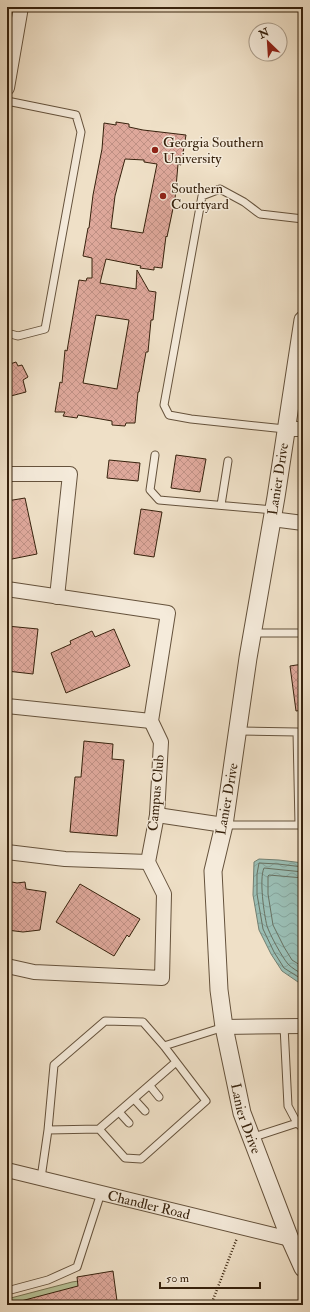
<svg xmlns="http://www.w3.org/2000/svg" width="310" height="1312" font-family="'IM FELL Double Pica',serif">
	<defs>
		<pattern id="water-waves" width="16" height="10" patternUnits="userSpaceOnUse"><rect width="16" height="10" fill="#9abdb3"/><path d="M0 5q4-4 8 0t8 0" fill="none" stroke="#85a299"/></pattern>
		<pattern id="building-cross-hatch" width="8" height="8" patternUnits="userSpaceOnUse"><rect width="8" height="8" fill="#dea89b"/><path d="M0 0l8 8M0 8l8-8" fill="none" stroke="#bf9084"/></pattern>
	</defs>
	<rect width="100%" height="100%" fill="#efe0c7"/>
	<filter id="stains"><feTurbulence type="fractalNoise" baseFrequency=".005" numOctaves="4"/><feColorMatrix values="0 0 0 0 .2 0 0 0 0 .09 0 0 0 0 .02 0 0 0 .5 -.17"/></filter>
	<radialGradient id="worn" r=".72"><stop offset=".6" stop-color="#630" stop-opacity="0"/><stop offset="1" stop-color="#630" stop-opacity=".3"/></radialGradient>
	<path fill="#b7c297" stroke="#777252" d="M 91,1279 L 112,1305 L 7,1305 L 7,1299 L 72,1282 Z"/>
	<path fill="url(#water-waves)" stroke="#727f71" d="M 259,859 L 279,860 L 303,863 L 303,984 L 298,982 L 282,971 L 271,954 L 259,930 L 253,895 L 254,862 Z"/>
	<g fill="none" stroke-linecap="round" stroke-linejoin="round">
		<path stroke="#687060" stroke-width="1" d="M 303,867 L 278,864 L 259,863 L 257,874 L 257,894 L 263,929 L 274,952 L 284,968 L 303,980
			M 303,872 L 264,868 C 259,879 264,914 267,926 C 270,935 282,957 288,964 C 292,968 298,972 303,974
			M 303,878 L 269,875 L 268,876 L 268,894 L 273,925 L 284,947 L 292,960 L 303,967"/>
	</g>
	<path fill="url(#building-cross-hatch)" stroke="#37220d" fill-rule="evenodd" d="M 116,122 L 129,124 L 129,127 L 143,130 L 186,135 L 181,165 L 178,164 L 175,199 L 167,237 L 166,236 L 162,268 L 154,267 L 154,270 L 140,268 L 141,266 L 106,259 L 100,283 L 136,289 L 137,270 L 149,291 L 156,292 L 153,320 L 151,320 L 148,352 L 146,352 L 139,392 L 138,392 L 135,423 L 126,423 L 125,426 L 112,425 L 112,421 L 78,415 L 77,418 L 63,416 L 65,412 L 55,412 L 60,382 L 62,383 L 65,350 L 67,351 L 79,280 L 86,281 L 87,278 L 92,278 L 92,258 L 83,256 L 88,228 L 89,228 L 93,195 L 102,149 L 104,123 L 116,125 ZM 125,159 L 144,160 L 144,162 L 157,164 L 143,233 L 111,228 L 115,196 ZM 96,315 L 129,320 L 117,389 L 83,383 Z
		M 16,362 L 18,366 L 22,365 L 28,377 L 23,380 L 26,392 L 7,397 L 7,365 Z
		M 176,455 L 206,459 L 200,492 L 171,488 Z
		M 109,460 L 140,463 L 138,481 L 107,478 Z
		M 25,498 L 37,554 L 7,560 L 7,501 Z
		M 141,509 L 162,512 L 154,557 L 134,554 Z
		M 7,626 L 38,629 L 33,674 L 7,671 Z
		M 114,629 L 130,666 L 66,693 L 51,653 L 71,644 L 70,641 L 92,631 L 95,637 Z
		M 303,664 L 303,710 L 296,711 L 290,666 Z
		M 84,741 L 113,744 L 112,759 L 124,760 L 117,836 L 70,832 L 75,777 L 81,777 Z
		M 7,881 L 17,883 L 25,882 L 26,889 L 46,892 L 40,930 L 23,932 L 7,930 Z
		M 80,884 L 140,919 L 129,937 L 127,935 L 114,956 L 56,922 Z
		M 113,1271 L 117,1301 L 94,1305 L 21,1305 L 21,1301 L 78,1286 L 77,1277 Z"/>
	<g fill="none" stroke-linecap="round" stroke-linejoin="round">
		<defs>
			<path id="service" d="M 7,101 L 76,115 L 81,132 L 45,329 L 18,336 L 7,333
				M 285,429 L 191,419 L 169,415 L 164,405 L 202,196 L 220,189 L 244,202 L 260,214 L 303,219
				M 155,455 L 150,490 L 159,500 L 273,510
				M 221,505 L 228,461
				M 253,633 L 303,633
				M 239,731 L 297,732 L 299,825
				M 224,825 L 303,825
				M 284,1026 L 288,1106 L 297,1123 L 303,1128
				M 164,1046 L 224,1027
				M 150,1086 L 159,1097
				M 134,1099 L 145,1111
				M 119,1112 L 129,1123
				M 99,1129 L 176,1062
				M 251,1138 L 297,1123
				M 41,1178 L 48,1130 L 54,1065 L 105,1021 L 143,1022 L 164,1046 L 206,1101 L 141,1159 L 125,1158 L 99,1129 L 48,1130
				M 7,1291 L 48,1280 L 77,1267 L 101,1193"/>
			<g id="minor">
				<path d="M 7,88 L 21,7"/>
				<path d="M 285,429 L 303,429"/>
				<path d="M 7,474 L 70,474 L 57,597"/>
				<path d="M 272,519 L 303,523"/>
				<path d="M 7,589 L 168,613 L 151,721 L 161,742 L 157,815 L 148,862 L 164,894 L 162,978 L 34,972 L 7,966"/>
				<path d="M 7,706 L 151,721"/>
				<path d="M 157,815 L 224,825"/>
				<path d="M 7,852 L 65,859 L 148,862"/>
				<path d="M 224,1027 L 303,1026"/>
				<path id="s1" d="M 7,1170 L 290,1239"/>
			</g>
			<g id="tertiary">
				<path id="s2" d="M 303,320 L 276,497 L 248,658 L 224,825 L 213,871 L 219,990 L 224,1027 L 242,1113 L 290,1239 L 303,1268"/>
			</g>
		</defs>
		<use href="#service" stroke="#65523c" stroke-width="9"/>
		<use href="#minor" stroke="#65523c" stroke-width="16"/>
		<use href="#tertiary" stroke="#65523c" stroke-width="19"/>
		<path stroke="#37220d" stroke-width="2.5" stroke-dasharray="1 2" stroke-linecap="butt" d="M 211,1305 L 237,1238"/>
		<use href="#service" stroke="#f5ebdb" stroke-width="7"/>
		<use href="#minor" stroke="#f5ebdb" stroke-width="14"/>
		<use href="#tertiary" stroke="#f5ebdb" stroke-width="17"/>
	</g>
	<g fill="#8f2418" stroke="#f5ebdb" stroke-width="1.5">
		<circle cx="155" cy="150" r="4"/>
		<circle cx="163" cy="196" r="4"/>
	</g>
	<g text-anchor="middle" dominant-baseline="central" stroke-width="3" stroke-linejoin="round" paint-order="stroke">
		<g font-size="14" fill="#37220d" stroke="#f5ebdb" text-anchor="start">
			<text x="163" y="142">Georgia Southern<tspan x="163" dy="16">University</tspan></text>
			<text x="171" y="188">Southern<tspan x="171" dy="16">Courtyard</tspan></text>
		</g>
		<g font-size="14" fill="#37220d" stroke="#f5ebdb">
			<text transform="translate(278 479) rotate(-81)">Lanier Drive</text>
			<text transform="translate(156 793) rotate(-85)">Campus Club</text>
			<text transform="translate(227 799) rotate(-80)">Lanier Drive</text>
			<text stroke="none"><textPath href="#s2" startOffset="809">Lanier Drive</textPath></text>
			<text stroke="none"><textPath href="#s1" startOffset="146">Chandler Road</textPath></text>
		</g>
	</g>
	<rect width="310" height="1312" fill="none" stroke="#efe0c7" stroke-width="24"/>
	<rect x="8" y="8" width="294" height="1296" fill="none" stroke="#37220d" stroke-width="2"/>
	<rect x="12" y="12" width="286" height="1288" fill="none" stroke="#37220d"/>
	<g transform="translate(268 42) rotate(335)"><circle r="19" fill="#f5ebdb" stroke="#a99b89"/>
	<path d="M0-3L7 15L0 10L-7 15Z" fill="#8f2418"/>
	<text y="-6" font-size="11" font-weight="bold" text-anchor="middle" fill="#37220d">N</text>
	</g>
	<path d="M160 1282v6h100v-6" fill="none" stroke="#37220d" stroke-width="2"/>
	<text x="166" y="1282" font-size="12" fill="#37220d" stroke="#f5ebdb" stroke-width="3" paint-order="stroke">50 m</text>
	<rect width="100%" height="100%" filter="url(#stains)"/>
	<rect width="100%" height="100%" fill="url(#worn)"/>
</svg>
